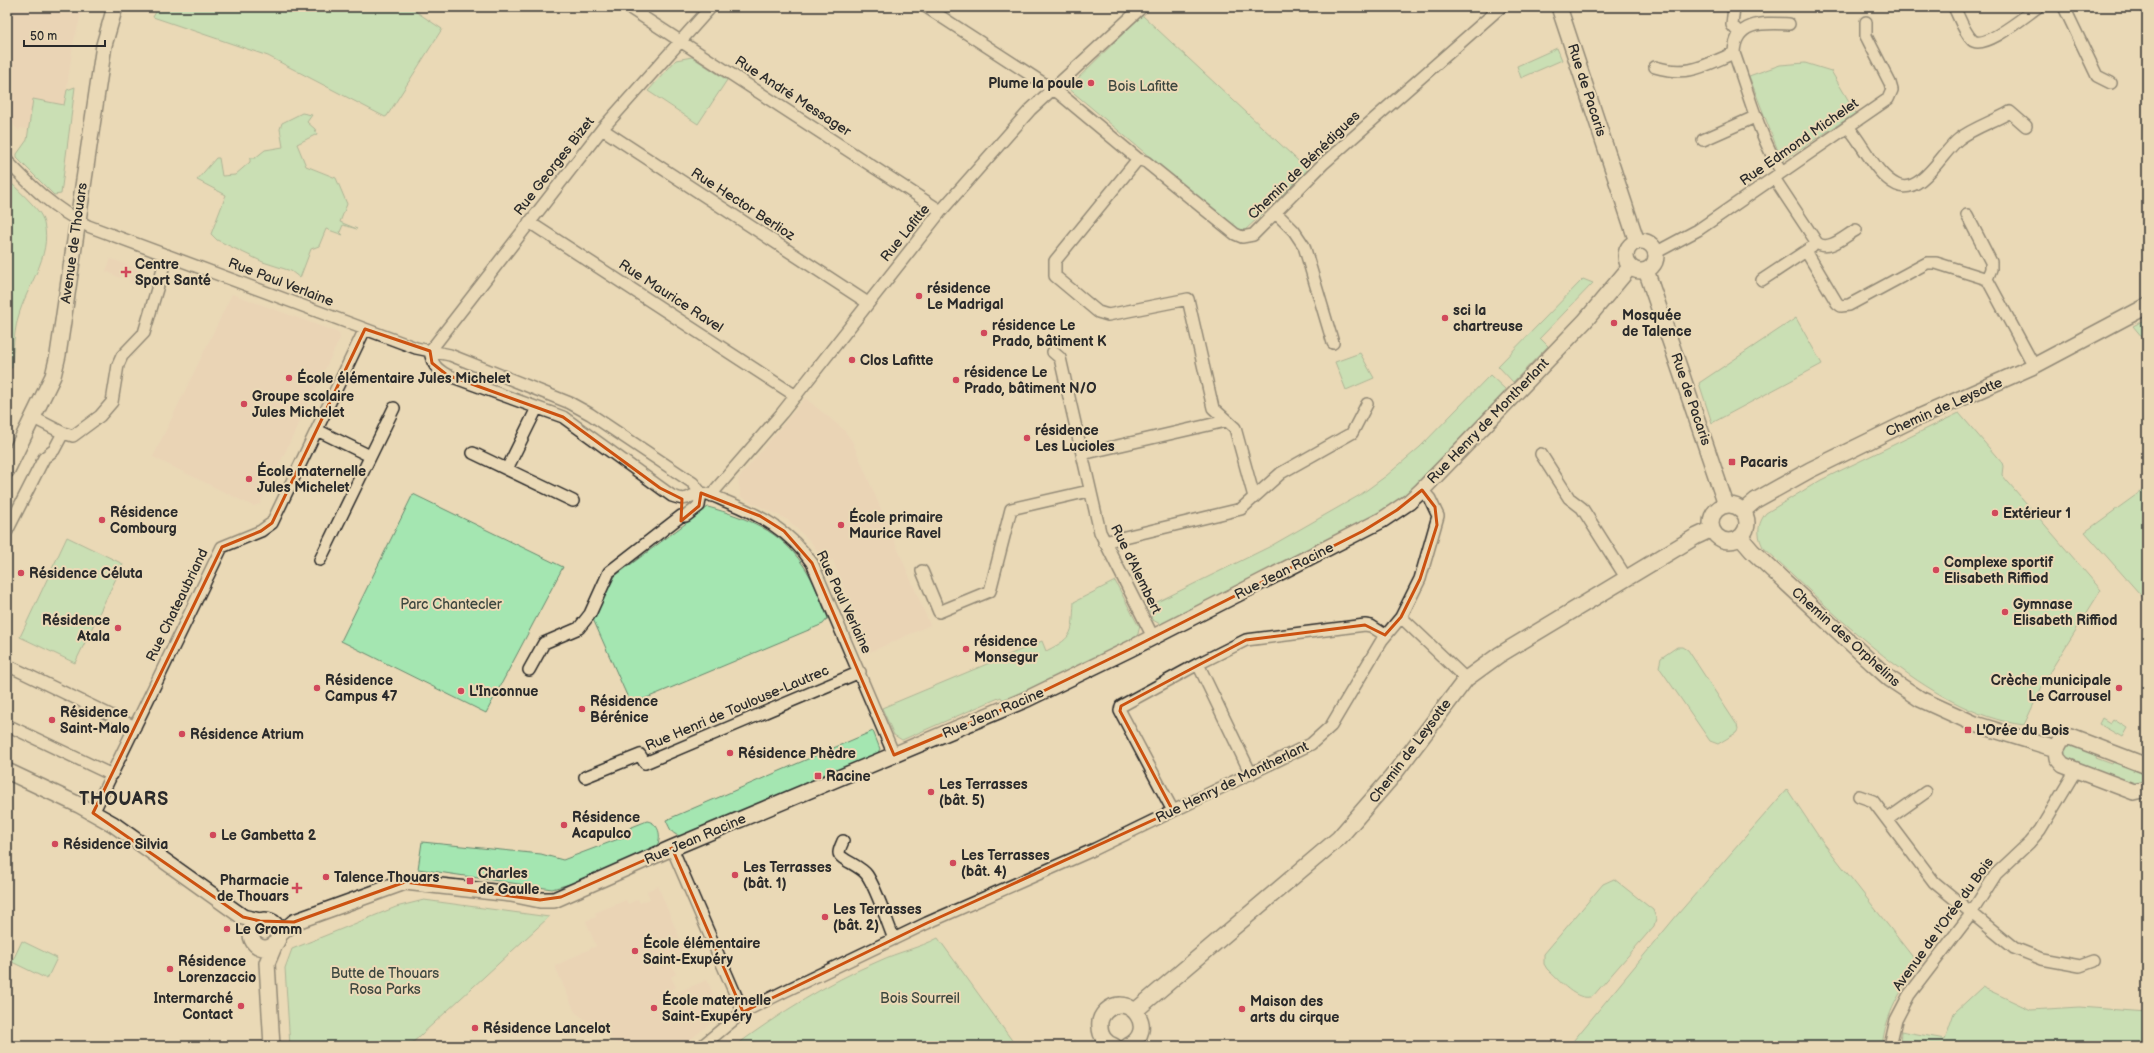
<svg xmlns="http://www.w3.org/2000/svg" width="2154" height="1053" font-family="'Balsamiq Sans',sans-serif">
	<rect width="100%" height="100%" fill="#ead9b6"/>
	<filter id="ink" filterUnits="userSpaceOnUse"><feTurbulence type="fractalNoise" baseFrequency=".025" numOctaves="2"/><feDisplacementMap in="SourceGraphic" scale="8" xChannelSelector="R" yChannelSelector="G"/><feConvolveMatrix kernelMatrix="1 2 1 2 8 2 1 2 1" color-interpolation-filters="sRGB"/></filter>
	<g filter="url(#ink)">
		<path fill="#ecceb4" d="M 7,7 L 83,7 L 73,44 L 60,138 L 27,140 L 28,129 L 20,128 L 19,131 L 7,118 Z
			M 111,259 L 144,271 L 139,285 L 129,282 L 131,277 L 122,273 L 120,278 L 106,271 Z
			M 232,294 L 339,333 L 340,338 L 260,504 L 253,506 L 153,457 Z
			M 805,398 L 843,429 L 852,441 L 930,625 L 870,652 L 833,560 L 825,563 L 812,543 L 788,520 L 741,497 L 738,479 Z
			M 658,886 L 687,957 L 671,964 L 676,974 L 671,977 L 676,987 L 671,990 L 673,994 L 707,980 L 722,1014 L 682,1046 L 621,1046 L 575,1012 L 555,966 L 596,946 L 586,921 L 596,917 L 595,913 L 626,900 L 628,904 L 638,899 L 640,903 L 650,899 L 647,891 Z"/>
		<path fill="#a4e6b1" stroke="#68886e" d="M 159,7 L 409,7 L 442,29 L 387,116 L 385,117 L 268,56 L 153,17 Z
			M 1142,15 L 1308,170 L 1241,234 L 1068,88 Z
			M 1557,48 L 1562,60 L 1521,78 L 1517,66 Z
			M 692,57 L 727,80 L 698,124 L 648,91 L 676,60 Z
			M 1805,63 L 1831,71 L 1856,113 L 1782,161 L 1749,76 L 1780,65 Z
			M 75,87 L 61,194 L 54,195 L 17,158 L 17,154 L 27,140 L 33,99 L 64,105 L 67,90 Z
			M 302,113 L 312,115 L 307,122 L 315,129 L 317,134 L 297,144 L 306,166 L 336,178 L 347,204 L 340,222 L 357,229 L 343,225 L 340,232 L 343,235 L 326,229 L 319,246 L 311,249 L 300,278 L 291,271 L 263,262 L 217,240 L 211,234 L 226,195 L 197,180 L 216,158 L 219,158 L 222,176 L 235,175 L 250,162 L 250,158 L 255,158 L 265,150 L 283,147 L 280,129 L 282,123 Z
			M 7,179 C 15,187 38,208 42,217 C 55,250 30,281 20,311 C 14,329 13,349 12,368 L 7,367 Z
			M 1583,279 L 1593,283 L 1540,338 L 1548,346 L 1513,382 L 1498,366 Z
			M 1796,318 L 1822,364 L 1712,423 L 1699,383 Z
			M 2147,319 L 2147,343 L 2133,326 Z
			M 1360,353 L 1374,378 L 1346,390 L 1335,362 Z
			M 1490,375 L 1505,389 L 1505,393 L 1404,496 L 1377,516 L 1162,625 L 1149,618 L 1152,617 L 1147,607 L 1269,547 L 1360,495 L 1386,476 L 1420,447 Z
			M 1959,413 L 2002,463 L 2003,466 L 2002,475 L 2101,590 L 2046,678 L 2024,725 C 1927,713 1833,611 1763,547 C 1757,535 1757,524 1766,513 L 1821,480 Z
			M 2147,487 L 2147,602 L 2085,532 Z
			M 413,494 L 563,567 L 486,713 L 341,641 Z
			M 708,507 C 747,518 780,530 803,565 C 814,580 820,600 828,618 L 823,624 L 649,697 L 637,701 L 628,698 L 593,619 L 615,576 Z
			M 67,537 L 123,564 L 75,663 L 20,637 Z
			M 1115,581 L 1138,625 L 1140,624 L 1138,634 L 1134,639 L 1004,702 L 1001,697 L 902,740 L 894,735 L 882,708 L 1042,641 L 1046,651 C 1075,637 1072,632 1074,602 Z
			M 1677,647 L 1683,647 L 1688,650 L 1737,725 L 1738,730 L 1736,733 L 1718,744 L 1710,741 L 1659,667 L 1661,658 Z
			M 2102,718 L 2110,723 L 2113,719 L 2127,728 L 2122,737 L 2099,724 Z
			M 873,731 L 880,749 L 876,756 L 683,836 C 672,836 670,829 666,820 Z
			M 2066,743 L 2097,753 L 2096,758 L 2112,764 L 2115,760 L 2144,773 L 2146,778 L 2144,782 L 2134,784 L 2066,757 L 2063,754 Z
			M 1787,789 L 1819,837 L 1919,965 C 1900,991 1886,1013 1882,1046 L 1569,1046 L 1678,914 Z
			M 647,821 C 659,823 662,836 657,846 L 571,886 L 570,884 L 552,889 L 418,869 L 422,842 L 541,854 L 563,860 L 629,835 L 627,829 Z
			M 1614,879 L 1653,910 L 1656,918 L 1654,926 L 1593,996 C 1577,1003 1559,980 1547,969 L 1544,964 L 1544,954 L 1603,884 Z
			M 424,900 L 549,917 L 409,1046 L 290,1046 L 285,968 L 292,949 L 396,907 Z
			M 938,938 L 1016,1046 L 735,1046 C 780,1013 827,983 879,961 C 898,952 919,948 938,938 Z
			M 22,941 L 57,958 L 47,979 L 12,962 Z
			M 1982,987 L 2031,1010 L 2079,1007 L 2147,1012 L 2147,1046 L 1900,1046 L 1901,1031 L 1945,1039 L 1954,1013 Z"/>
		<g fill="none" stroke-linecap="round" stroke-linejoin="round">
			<defs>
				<path id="street" d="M 628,7 L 941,211
					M 926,7 L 1060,94 L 1138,159 L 1146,162 L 1235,234 L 1242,237 L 1253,235 L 1323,164 L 1501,7
					M 1734,7 L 1732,25 L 1740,34
					M 1954,7 C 1959,17 1964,32 1972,40 C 1984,51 2026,15 2038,7
					M 2064,7 L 2097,76 L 2111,83
					M 1655,67 C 1689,77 1703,66 1734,53
					M 1848,127 C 1863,144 1876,175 1897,185 C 1921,196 1943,151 1959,139 C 1973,128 1995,121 2010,112 L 2026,126
					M 602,129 L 868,303
					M 1703,140 L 1757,116
					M 1138,159 L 1055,261 L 1055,276 L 1098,312 L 1108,315 L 1188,299 L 1213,408 L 1235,428 L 1254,497
					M 7,161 C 35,190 52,207 88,226 L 416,348 L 450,355 L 570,403 L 590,414 L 693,483 L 701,493
					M 1782,172 C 1761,142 1747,89 1734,53 C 1735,20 1765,23 1789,24
					M 1774,178 L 1817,243 C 1829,252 1845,236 1856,230
					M 1276,213 L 1294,231 L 1304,246 L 1333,343
					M 1967,215 L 1991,262 L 1991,269 L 1987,279
					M 529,222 L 796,396
					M 1806,251 L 1837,303 L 1841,306 L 1849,305 L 1927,263 L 1936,263 L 1987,279 L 2034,366
					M 1655,253 L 1698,230 L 1888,99 L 1892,90 L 1890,83 L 1866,36 L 1866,22
					M 1762,280 L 1812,247
					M 430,351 C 432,364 436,369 447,375 L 563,417 L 672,496 C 691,503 688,494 701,493 C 709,493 718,498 725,501 C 760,515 790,531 812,563 L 894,755
					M 430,351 L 602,129 L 711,7
					M 1053,352 L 1060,358 L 1100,532 L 1153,637
					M 317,430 L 370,456
					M 63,433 L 73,436 L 100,416 L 112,402 L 118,365 L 122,356 L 144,333 L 167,255
					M 473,453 L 573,501
					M 1082,454 L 1226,421
					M 1541,454 L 1569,498 L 1582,508 L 1627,579
					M 507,469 L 537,408
					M 712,496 L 716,489 L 782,413 L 941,211 L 1030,110 L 1142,7
					M 7,531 L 44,458 L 54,450 L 63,433 L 32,417
					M 1104,542 L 1241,509 L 1281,473 L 1352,433 L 1367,404
					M 320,560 L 394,408
					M 922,571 L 939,612 L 990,591 L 1011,509 L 1089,491
					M 1401,617 L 1466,679
					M 1198,664 L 1246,640 L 1365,625 L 1371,626 L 1385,635
					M 7,665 L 135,727
					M 529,670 L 544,643 L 579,628 L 590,614 L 609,572 L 681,516 L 686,516 L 699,506 L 701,493
					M 7,725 L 112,775
					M 585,777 L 640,755 L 645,763 L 860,672
					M 1859,796 L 1873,801 L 1934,882 L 2014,948 L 2042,959 L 2080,966 L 2094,961
					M 1173,811 L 1120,711 L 1121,706 L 1198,664 L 1251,774
					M 93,813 L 222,547 L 261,531 L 272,523 L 365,329
					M 1888,819 L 1926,792
					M 843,841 C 842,844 839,849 839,853 C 839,859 861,866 867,875 C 878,892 886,920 894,939
					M 672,848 L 743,1012
					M 702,1046 L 743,1012 L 783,992 L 927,923 L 1095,849 L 1311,744 L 1331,726 L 1382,640 L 1401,617 L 1420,579 L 1438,516 L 1430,499 L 1422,490
					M 1890,1046 L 1896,1020 L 1909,995 L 1968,918 L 1996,874 L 2029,843 L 2040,830 L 2076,770"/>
				<path id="secondary" d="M 1559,7 L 1637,242
					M1626 256a15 15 0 1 1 30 0a15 15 0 1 1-30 0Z
					M 1646,270 L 1726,505
					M 7,470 L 53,376 L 58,355 L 104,45 L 115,7
					M1711 523a18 18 0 1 1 36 0a18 18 0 1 1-36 0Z
					M 1743,511 L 1756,500 L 1810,470 L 1910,421 L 2034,366 L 2147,306
					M 1740,537 L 1752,551 L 1872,663 L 1890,679 L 1920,699 L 1975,724 L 2056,749
					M 2147,766 L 2071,737 L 2062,739 L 2056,750 L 2057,758 L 2063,765 L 2134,792 L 2147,789
					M 7,771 L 79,805 L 113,824 L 243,917 L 260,921
					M251 934a14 14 0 1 1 28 0a14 14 0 1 1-28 0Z
					M 279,935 L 294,922 L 405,882 L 511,894 L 540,900 L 554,900 L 672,848 L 1027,699 L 1130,649 L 1382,520 L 1409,502 L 1422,490 L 1585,321 L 1630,267
					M 1135,1011 L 1339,838 L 1391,778 L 1466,679 L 1499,655 L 1695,537 L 1712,529
					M 272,1046 L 267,963 L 275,944
					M 1114,1046 C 1106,1043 1100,1036 1100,1027 C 1099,1021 1102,1015 1106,1011 C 1129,990 1159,1030 1128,1046"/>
			</defs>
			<use href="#street" stroke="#2b2b2b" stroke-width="14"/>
			<use href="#secondary" stroke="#2b2b2b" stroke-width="18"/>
			<use href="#street" stroke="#ead9b6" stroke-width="11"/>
			<use href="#secondary" stroke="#ead9b6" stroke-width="15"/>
		</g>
	</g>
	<path d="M0 0H2154V1053H0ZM 365,329 L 430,351 L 432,363 L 447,375 L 563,417 L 660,488 L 682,499 L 681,521 L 699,506 L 701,493 L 760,516 L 784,531 L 812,563 L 894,755 L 1027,699 L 1130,649 L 1363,531 L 1397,510 L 1422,490 L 1435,507 L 1437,525 L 1420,579 L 1401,617 L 1385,635 L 1365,625 L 1246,640 L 1121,706 L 1120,711 L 1173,811 L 927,923 L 743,1012 L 672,848 L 561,897 L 540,900 L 405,882 L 294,922 L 260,921 L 243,917 L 93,813 L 222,547 L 261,531 L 272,523 Z" fill="#ead9b6" fill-opacity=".55" fill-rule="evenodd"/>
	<path fill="none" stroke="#cc5211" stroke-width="3" stroke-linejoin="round" d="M 365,329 L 430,351 L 432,363 L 447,375 L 563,417 L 660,488 L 682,499 L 681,521 L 699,506 L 701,493 L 760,516 L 784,531 L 812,563 L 894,755 L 1027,699 L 1130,649 L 1363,531 L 1397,510 L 1422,490 L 1435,507 L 1437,525 L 1420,579 L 1401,617 L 1385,635 L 1365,625 L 1246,640 L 1121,706 L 1120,711 L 1173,811 L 927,923 L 743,1012 L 672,848 L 561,897 L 540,900 L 405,882 L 294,922 L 260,921 L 243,917 L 93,813 L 222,547 L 261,531 L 272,523 Z"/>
	<g fill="#d1495b" stroke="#ead9b6" stroke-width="1.5">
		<circle cx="1091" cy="83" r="4"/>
		<path d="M124 266h4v4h4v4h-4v4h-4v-4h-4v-4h4z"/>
		<circle cx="919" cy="296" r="4"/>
		<circle cx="1445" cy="318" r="4"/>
		<circle cx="1614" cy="323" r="4"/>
		<circle cx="984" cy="333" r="4"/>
		<circle cx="852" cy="360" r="4"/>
		<circle cx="289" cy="378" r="4"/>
		<circle cx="956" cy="380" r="4"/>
		<circle cx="244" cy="404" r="4"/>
		<circle cx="1027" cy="438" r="4"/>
		<rect x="1728" y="458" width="8" height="8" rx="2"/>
		<circle cx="249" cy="479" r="4"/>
		<circle cx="1995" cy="513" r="4"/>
		<circle cx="102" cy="520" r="4"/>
		<circle cx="841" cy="525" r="4"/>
		<circle cx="1936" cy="570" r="4"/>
		<circle cx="21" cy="573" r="4"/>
		<circle cx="2005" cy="612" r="4"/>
		<circle cx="118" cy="628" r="4"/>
		<circle cx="966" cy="649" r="4"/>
		<circle cx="317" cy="688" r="4"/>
		<circle cx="2119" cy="688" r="4"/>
		<circle cx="461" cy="691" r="4"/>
		<circle cx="582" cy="709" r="4"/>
		<circle cx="52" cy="720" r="4"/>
		<rect x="1964" y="726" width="8" height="8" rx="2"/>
		<circle cx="182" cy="734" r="4"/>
		<circle cx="730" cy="753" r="4"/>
		<rect x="814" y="772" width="8" height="8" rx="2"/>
		<circle cx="931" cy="792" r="4"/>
		<circle cx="564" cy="825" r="4"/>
		<circle cx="213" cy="835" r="4"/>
		<circle cx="55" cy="844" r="4"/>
		<circle cx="953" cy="863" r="4"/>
		<circle cx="735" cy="875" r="4"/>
		<circle cx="326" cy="877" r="4"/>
		<rect x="466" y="877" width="8" height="8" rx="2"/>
		<path d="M295 882h4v4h4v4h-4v4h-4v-4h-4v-4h4z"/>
		<circle cx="825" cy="917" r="4"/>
		<circle cx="227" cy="929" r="4"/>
		<circle cx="635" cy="951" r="4"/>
		<circle cx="170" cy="969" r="4"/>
		<circle cx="241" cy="1006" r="4"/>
		<circle cx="654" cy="1008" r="4"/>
		<circle cx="1242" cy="1009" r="4"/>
		<circle cx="475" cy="1028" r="4"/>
	</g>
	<g text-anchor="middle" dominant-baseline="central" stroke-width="4" stroke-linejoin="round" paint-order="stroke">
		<g font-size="14" font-weight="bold" fill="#2b2b2b" stroke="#ead9b6" text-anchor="start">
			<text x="1083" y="83" text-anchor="end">Plume la poule</text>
			<text x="135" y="264">Centre<tspan x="135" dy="16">Sport Santé</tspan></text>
			<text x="927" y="288">résidence<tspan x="927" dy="16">Le Madrigal</tspan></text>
			<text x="1453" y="310">sci la<tspan x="1453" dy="16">chartreuse</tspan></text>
			<text x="1622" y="315">Mosquée<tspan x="1622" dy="16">de Talence</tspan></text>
			<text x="992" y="325">résidence Le<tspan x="992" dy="16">Prado, bâtiment K</tspan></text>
			<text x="860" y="360">Clos Lafitte</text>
			<text x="964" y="372">résidence Le<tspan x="964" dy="16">Prado, bâtiment N/O</tspan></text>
			<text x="297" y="378">École élémentaire Jules Michelet</text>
			<text x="252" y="396">Groupe scolaire<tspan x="252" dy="16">Jules Michelet</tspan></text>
			<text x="1035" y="430">résidence<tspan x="1035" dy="16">Les Lucioles</tspan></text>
			<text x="1740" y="462">Pacaris</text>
			<text x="257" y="471">École maternelle<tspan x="257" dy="16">Jules Michelet</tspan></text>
			<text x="110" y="512">Résidence<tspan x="110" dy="16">Combourg</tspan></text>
			<text x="2003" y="513">Extérieur 1</text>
			<text x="849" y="517">École primaire<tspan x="849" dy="16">Maurice Ravel</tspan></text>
			<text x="1944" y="562">Complexe sportif<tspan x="1944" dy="16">Elisabeth Riffiod</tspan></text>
			<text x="29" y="573">Résidence Céluta</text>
			<text x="2013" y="604">Gymnase<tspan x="2013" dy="16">Elisabeth Riffiod</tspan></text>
			<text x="110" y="620" text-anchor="end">Résidence<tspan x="110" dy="16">Atala</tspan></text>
			<text x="974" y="641">résidence<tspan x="974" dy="16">Monsegur</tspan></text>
			<text x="325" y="680">Résidence<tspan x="325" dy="16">Campus 47</tspan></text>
			<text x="2111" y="680" text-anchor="end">Crèche municipale<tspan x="2111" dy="16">Le Carrousel</tspan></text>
			<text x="469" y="691">L'Inconnue</text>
			<text x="590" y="701">Résidence<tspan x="590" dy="16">Bérénice</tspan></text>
			<text x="60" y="712">Résidence<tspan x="60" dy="16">Saint-Malo</tspan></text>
			<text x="1976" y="730">L'Orée du Bois</text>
			<text x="190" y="734">Résidence Atrium</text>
			<text x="738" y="753">Résidence Phèdre</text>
			<text x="826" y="776">Racine</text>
			<text x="939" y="784">Les Terrasses<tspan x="939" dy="16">(bât. 5)</tspan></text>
			<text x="572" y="817">Résidence<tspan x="572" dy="16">Acapulco</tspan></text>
			<text x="221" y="835">Le Gambetta 2</text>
			<text x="63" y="844">Résidence Silvia</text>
			<text x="961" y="855">Les Terrasses<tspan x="961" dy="16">(bât. 4)</tspan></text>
			<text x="743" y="867">Les Terrasses<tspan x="743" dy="16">(bât. 1)</tspan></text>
			<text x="478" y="873">Charles<tspan x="478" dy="16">de Gaulle</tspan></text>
			<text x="334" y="877">Talence Thouars</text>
			<text x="289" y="880" text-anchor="end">Pharmacie<tspan x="289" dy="16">de Thouars</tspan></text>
			<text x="833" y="909">Les Terrasses<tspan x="833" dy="16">(bât. 2)</tspan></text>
			<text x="235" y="929">Le Gromm</text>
			<text x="643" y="943">École élémentaire<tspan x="643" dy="16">Saint-Exupéry</tspan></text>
			<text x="178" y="961">Résidence<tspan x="178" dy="16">Lorenzaccio</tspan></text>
			<text x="233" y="998" text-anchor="end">Intermarché<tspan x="233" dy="16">Contact</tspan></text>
			<text x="662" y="1000">École maternelle<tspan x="662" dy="16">Saint-Exupéry</tspan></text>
			<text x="1250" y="1001">Maison des<tspan x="1250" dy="16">arts du cirque</tspan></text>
			<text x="483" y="1028">Résidence Lancelot</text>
		</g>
		<g font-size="14" fill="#3d473f" stroke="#ead9b6">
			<text x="1143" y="86">Bois Lafitte</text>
			<text x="451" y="604">Parc Chantecler</text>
			<text x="385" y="973">Butte de Thouars<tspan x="385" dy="16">Rosa Parks</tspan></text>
			<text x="920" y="998">Bois Sourreil</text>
		</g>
		<g font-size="14" fill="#2b2b2b" stroke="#ead9b6">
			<text transform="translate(1587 90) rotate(72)">Rue de Pacaris</text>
			<text transform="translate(793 96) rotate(33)">Rue André Messager</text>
			<text transform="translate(1799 142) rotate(-35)">Rue Edmond Michelet</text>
			<text transform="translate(1304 165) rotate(-44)">Chemin de Bénédigues</text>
			<text transform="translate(554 166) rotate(-52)">Rue Georges Bizet</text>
			<text transform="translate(743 204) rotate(33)">Rue Hector Berlioz</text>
			<text transform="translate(905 233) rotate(-51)">Rue Lafitte</text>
			<text transform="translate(74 243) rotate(-82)">Avenue de Thouars</text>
			<text transform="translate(281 282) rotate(21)">Rue Paul Verlaine</text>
			<text transform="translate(671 296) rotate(33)">Rue Maurice Ravel</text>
			<text transform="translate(1691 399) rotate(71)">Rue de Pacaris</text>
			<text transform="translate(1944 407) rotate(-24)">Chemin de Leysotte</text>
			<text transform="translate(1488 421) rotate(-46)">Rue Henry de Montherlant</text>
			<text transform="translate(1136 569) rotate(64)">Rue d'Alembert</text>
			<text transform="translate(1284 571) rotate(-27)">Rue Jean Racine</text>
			<text transform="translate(844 602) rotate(65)">Rue Paul Verlaine</text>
			<text transform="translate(177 605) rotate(-64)">Rue Chateaubriand</text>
			<text transform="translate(1846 637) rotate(42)">Chemin des Orphelins</text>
			<text transform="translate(737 708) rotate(-23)">Rue Henri de Toulouse-Lautrec</text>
			<text transform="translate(993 713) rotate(-23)">Rue Jean Racine</text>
			<text transform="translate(1410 751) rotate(-53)">Chemin de Leysotte</text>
			<text transform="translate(1232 782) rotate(-26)">Rue Henry de Montherlant</text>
			<text transform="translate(695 839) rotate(-23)">Rue Jean Racine</text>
			<text transform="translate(1943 924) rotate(-54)">Avenue de l'Orée du Bois</text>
		</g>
		<g font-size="18" font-weight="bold" letter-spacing="1" fill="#2b2b2b" stroke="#ead9b6">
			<text x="124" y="799">THOUARS</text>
		</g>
	</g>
	<rect width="2154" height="1053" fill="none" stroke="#ead9b6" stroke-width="24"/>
	<rect x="12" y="12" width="2130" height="1029" fill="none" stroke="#2b2b2b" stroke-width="1.5" filter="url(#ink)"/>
	<path d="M24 40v6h81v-6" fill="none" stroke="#2b2b2b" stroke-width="2"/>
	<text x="30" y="40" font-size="12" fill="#2b2b2b" stroke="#ead9b6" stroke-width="3" paint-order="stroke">50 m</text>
</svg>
